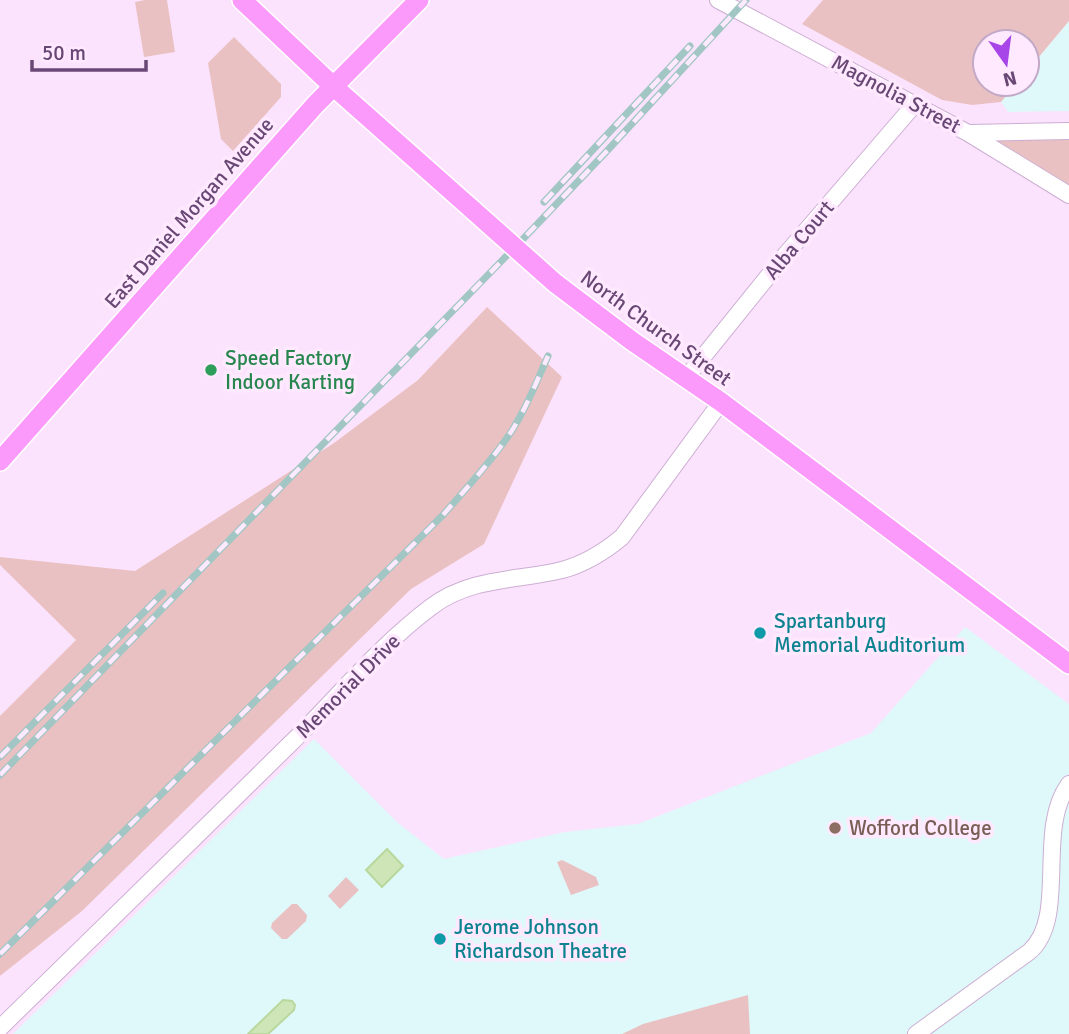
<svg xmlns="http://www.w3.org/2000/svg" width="1069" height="1034" font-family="Signika,sans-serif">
	<rect width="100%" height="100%" fill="#fce3fd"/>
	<path fill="#dff8f9" d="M 1069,21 L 1069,111 L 1008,112 L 1001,102 L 1016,84 L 1027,84 L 1027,71 Z
		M 965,627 L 1069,704 L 1069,1034 L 13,1034 L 314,739 L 397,822 L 444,859 L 565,832 L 638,824 L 871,733 Z"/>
	<path fill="#eac1c2" d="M 145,0 L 167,0 L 175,52 L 144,57 L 135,2 Z
		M 823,0 L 1069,0 L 1069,21 L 1027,71 L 1027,42 L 985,42 L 985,84 L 1016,84 L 1001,102 L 972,105 L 942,100 L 802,24 Z
		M 234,37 L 281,84 L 281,97 L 233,151 L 221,139 L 208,63 Z
		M 1069,131 L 1069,195 L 968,133 Z
		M 487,307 L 562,377 L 484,544 L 411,589 L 82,911 L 0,976 L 0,716 L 76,640 L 0,565 L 0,557 L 135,571 L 334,443 L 418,380 Z
		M 562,860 L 596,877 L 599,885 L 571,895 L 557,862 Z
		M 346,877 L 359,890 L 340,909 L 328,896 Z
		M 292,904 L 297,904 L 307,915 L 306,921 L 287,939 L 282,939 L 271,928 L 272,923 Z
		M 748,995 L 750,1034 L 622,1034 L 643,1024 Z"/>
	<path fill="#cee6b7" stroke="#b9d89d" stroke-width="2" d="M 387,849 L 403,866 L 382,887 L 366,870 Z
		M 283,1000 L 292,1001 L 295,1005 L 294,1010 L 268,1034 L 248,1034 Z"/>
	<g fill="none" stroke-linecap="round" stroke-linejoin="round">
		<defs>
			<path id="minor" d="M 718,0 L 968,133 L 1069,195
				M 968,133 L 1069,131
				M 686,378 L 786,254 L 914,105
				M 0,1028 C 97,934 194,838 291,743 C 337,698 379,646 431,607 C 470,577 517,581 562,570 C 585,564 604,552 622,537 L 721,402
				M 916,1034 L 1029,952 C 1069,918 1035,830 1069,784"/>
			<path id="major" d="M 242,0 L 333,86 L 474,211
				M 555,283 L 632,341 L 721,402 L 1069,664
				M 0,461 L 315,105 L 419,0"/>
		</defs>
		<use href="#minor" stroke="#ccaed3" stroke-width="18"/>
		<use href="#major" stroke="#fff" stroke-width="22"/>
		<use href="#minor" stroke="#fff" stroke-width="16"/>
		<use href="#major" stroke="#fc9afc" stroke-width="19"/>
		<defs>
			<path id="rail" d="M 544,202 L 690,46
				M 0,757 L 163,593
				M 0,775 L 524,238 L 606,152 L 746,0
				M 0,954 L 442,516 C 465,490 489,464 509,435 C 525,411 536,383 548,356"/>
		</defs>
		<use href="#rail" stroke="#a1c6c3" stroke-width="7"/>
		<use href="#rail" stroke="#ffe9ff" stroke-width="4.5" stroke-dasharray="13" stroke-linecap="butt"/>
		<defs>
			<path id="major-bridge" d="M 474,211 L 555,283"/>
		</defs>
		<use href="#major-bridge" stroke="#fff" stroke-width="22" stroke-linecap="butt"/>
		<use href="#major-bridge" stroke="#fc9afc" stroke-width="19"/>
	</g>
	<circle fill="#2e9e5b" stroke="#ffe9ff" stroke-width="2.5" cx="211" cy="370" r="7"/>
	<g fill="#0f9aa8" stroke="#ffe9ff" stroke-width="2.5">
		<circle cx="760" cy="633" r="7"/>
		<circle cx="440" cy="939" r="7"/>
	</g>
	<circle fill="#8d6e63" stroke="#ffe9ff" stroke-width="2.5" cx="835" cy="828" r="7"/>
	<g text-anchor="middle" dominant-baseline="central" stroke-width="7" stroke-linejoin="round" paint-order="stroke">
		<g font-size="21" fill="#694875" stroke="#ffe9ff">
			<text transform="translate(896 94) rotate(28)">Magnolia Street</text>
			<text transform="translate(189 213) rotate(-49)">East Daniel Morgan Avenue</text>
			<text transform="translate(799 240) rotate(-50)">Alba Court</text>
			<text transform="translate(656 328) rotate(36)">North Church Street</text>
			<text transform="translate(348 686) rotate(-45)">Memorial Drive</text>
		</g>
		<g font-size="21" fill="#27864d" stroke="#ffe9ff" text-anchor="start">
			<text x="225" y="358">Speed Factory<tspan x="225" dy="24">Indoor Karting</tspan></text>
		</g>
		<g font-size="21" fill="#0d838f" stroke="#ffe9ff" text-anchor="start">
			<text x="774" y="621">Spartanburg<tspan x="774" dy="24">Memorial Auditorium</tspan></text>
			<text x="454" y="927">Jerome Johnson<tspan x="454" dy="24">Richardson Theatre</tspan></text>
		</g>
		<g font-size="21" fill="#785e54" stroke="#ffe9ff" text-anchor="start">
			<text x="849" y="828">Wofford College</text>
		</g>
	</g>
	<g transform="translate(1006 63) rotate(166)"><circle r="33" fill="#ffe9ff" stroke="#c3a9c8" stroke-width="2"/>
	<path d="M0-5L12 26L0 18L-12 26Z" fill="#a745e9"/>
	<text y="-10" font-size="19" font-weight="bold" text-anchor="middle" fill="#694875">N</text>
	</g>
	<path d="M32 60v10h114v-10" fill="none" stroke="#694875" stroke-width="3.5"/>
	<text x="42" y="60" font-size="21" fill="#694875" stroke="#ffe9ff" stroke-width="5" paint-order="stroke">50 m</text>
</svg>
